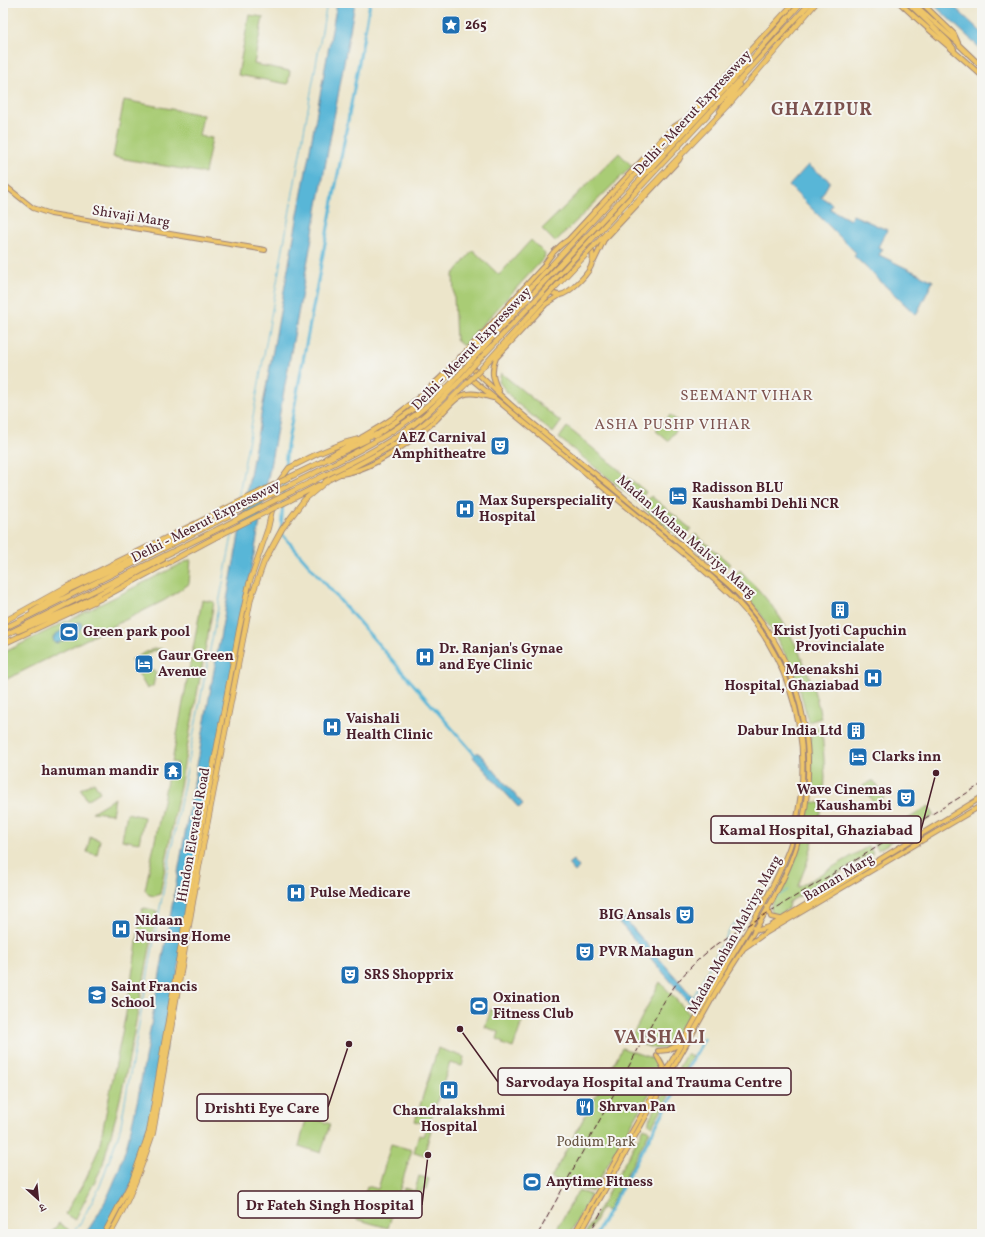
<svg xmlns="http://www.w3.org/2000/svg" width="985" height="1237" font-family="Vollkorn,'Noto Serif Devanagari',serif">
	<rect width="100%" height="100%" fill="#f6f6f2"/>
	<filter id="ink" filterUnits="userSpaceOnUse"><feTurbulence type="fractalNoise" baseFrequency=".025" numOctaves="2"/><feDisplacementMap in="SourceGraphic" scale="8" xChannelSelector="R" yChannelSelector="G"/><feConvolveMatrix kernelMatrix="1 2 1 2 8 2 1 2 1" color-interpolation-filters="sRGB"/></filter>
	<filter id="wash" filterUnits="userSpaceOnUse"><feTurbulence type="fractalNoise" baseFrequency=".012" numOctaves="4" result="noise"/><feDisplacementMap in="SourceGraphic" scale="16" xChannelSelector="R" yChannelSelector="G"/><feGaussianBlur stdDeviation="0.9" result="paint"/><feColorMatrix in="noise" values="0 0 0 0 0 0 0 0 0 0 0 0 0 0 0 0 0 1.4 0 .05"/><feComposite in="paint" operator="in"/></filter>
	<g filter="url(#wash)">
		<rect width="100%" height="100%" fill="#ece5ca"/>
		<path fill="#a9cc75" stroke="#7a7650" d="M 249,15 L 263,17 L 254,64 L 290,71 L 288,84 L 238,75 Z
			M 124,100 L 203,115 L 199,136 L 212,138 L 205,173 L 113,157 Z
			M 619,153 L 632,166 L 555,242 L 542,229 Z
			M 531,240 L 545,254 L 544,258 L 463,346 L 456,340 L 453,275 L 473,250 L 499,275 Z
			M 501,373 L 561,422 L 553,433 L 513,400 L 499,382 Z
			M 670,415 L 681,424 L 668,441 L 656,431 Z
			M 567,427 L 646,492 L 638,502 L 559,438 Z
			M 651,496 L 691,529 L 683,540 L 642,507 Z
			M 695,534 L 730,564 L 722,572 L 688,543 Z
			M 191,559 L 189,584 L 165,600 L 3,681 L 3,653 Z
			M 740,570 C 754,585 770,601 781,619 C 800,649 814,683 821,718 L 808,722 C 797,668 771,618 730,580 Z
			M 202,600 L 214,602 L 160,894 L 155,896 L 149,895 L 145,890 L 168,776 L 174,777 L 177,763 L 172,762 Z
			M 154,648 L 162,649 L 161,651 C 152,649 147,653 142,660 L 146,662 L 146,669 L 156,672 L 153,686 L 147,689 L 131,660 Z
			M 822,727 L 825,777 L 824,795 L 810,791 L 811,756 L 810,729 Z
			M 872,781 L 874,781 L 884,798 L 874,804 L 863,786 Z
			M 94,782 L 100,792 L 87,800 L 81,789 Z
			M 115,798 L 112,814 L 92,812 Z
			M 809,801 L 823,804 L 807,863 L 797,888 L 869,846 L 873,853 L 789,902 L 788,909 L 777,916 L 771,912 L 770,907 C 789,871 801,840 809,801 Z
			M 929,806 L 934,815 L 878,850 L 872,841 Z
			M 127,813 L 144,817 L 139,843 L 122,840 Z
			M 90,837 L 100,840 L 97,855 L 87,852 Z
			M 145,908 L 157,911 L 127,1069 L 116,1116 L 102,1167 L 75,1220 L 65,1214 L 86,1179 L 99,1148 L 127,1008 L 142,909 Z
			M 660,982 L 694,1019 L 672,1047 L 656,1049 L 632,1041 L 631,1038 Z
			M 491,1009 L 523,1019 L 513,1048 L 502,1044 L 503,1042 L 497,1039 L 499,1032 L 485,1027 Z
			M 438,1048 L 464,1057 L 462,1066 L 450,1063 L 429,1125 L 415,1121 Z
			M 622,1048 L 654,1059 L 658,1062 L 662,1072 L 592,1192 L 551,1178 Z
			M 686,1054 L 692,1056 L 672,1091 L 667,1089 Z
			M 664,1093 L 669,1096 L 652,1126 L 649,1124 L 649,1120 Z
			M 307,1116 L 330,1124 L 321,1153 L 299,1146 Z
			M 426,1128 L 431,1130 L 424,1155 L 414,1152 L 419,1135 L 423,1136 Z
			M 644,1128 L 650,1131 L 607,1211 L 602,1208 L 588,1234 L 585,1234 Z
			M 391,1144 L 412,1150 L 388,1228 L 356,1219 L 367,1186 L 378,1189 Z
			M 419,1176 L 429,1179 L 426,1189 L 423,1188 L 419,1199 L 411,1196 L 407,1207 L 399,1205 L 404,1188 L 415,1191 Z
			M 578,1191 L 591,1195 L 570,1234 L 554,1234 Z
			M 59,1223 L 69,1230 L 66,1234 L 50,1234 Z"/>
		<path fill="#59b6d7" stroke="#526a81" d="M 337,3 L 355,3 L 184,936 L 154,1117 L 135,1178 L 109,1231 L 107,1234 L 85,1234 C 116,1192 127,1148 138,1098 L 213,676 Z
			M 932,3 L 950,3 L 978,29 L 982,33 L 982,50 Z
			M 808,165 L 830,181 L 821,197 L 832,204 L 830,209 L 850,220 L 853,215 L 887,230 L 878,247 L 883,249 L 879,255 L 933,281 L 916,315 L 854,256 L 856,253 L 789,186 Z
			M 78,622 L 81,623 L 82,627 L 73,637 L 57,643 L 54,642 L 53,638 L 56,634 Z
			M 478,752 L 523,804 L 519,808 L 473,757 Z
			M 573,860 L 579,867 L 575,872 L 568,864 Z
			M 623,917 L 698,1003 L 695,1009 L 618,921 Z"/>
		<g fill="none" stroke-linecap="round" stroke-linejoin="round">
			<path stroke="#59b6d7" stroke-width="1" d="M 238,500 L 327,3
				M 775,898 L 788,890
				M 693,997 L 732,926 L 752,913
				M 72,1234 L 81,1222 L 100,1186 L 120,1130 L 158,918 L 233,531"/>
			<path stroke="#59b6d7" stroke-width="3" d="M 284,475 L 287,446 L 370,3
				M 284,480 L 281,533 L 477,757
				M 596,1234 L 704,1039"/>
		</g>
	</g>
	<g filter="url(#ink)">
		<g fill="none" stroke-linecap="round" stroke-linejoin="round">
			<defs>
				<path id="major" d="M 900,3 C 927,29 955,51 982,76
					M 908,3 L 948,41 L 954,49
					M 913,3 L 958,43
					M 922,3 L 954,34 L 959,45 L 982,67
					M 3,184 L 33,208 L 51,214 L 265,250
					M 574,237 C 587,238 595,250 592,263 C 591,272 569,294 560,295 C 555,295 550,292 546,289 C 528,275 559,242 574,237 Z
					M 569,239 L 672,128 L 683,121
					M 594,261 L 604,240 L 679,160 L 681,156
					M 460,357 C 477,372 493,389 510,404 C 542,432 576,458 609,485 C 639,510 669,534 699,560 C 716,574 735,588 749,606 C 806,672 822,765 796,847 C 781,894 744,947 718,988 L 580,1234
					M 453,364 L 700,567 C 711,577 723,587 734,598 C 784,650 809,721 801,793 C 798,812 796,831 789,849 C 769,902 735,949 707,998 C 663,1077 619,1155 574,1234
					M 499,391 C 492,379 491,370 496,358 L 546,304 L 560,295
					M 362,437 C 374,430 387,423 398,414 C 453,373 496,317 543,267
					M 326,458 L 356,441
					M 341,474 C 373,470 412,441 436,420 C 444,412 453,399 463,395 C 473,391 484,396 493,398
					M 767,906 L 771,917 L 780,919
					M 754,928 L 759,930 L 769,927 L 982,797
					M 744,948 L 764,934 L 982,805
					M 658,1051 L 668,1050 L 680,1044
					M 657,1056 L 665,1071"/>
				<path id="highway" d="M 706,100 L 734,74
					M 720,111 L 739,85
					M 583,231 L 794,3
					M 587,236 L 727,87 L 801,3
					M 591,240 L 729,92 L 810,3
					M 595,245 L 727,107 L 816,3
					M 466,357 L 534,284
					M 471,361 L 523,304
					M 475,364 L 528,308
					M 480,370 L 546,297
					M 375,436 L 411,411 L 452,372
					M 290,477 L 367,440
					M 326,481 C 351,468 377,456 401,440 C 426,425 446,404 466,384
					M 290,485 C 351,455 412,428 458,376
					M 291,492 C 330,472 374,454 410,427 C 429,413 445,396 462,379
					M 290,500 L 319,485
					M 32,612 L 70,589 L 179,538
					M 3,622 L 66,587 L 217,513
					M 3,629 L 216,522
					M 18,631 L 77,606 L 163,559
					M 3,636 L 218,529
					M 3,644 L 102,598 L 214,538
					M 104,1234 L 132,1181 L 149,1132 L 196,857 L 239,630 L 249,584 L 268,528 L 278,483 L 289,468 L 317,454 L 344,443 L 378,434
					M 110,1234 C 129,1202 141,1168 153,1133 L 199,867 L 251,598 L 264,562 L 282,529 L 304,500 L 328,480"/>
			</defs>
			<use href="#major" stroke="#9b827a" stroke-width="6"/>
			<use href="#highway" stroke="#9b827a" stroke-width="6"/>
			<use href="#major" stroke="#eec569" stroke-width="4"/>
			<use href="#highway" stroke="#eec569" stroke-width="4.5"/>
			<path stroke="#4a1f2b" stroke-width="1" stroke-dasharray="6 3" stroke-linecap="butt" d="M 538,1234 L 662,1005 C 680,975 701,954 731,935 L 982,784
				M 589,1234 L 603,1209"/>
			<defs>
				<path id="highway-bridge" d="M 534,284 L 583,231
					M 546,297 L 595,245
					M 523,304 L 587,236
					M 528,308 L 591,240
					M 452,372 L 466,357
					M 458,376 L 471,361
					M 462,379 L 475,364
					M 466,384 L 480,370
					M 217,513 L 290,477
					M 216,522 L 290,485
					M 218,529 L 291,492
					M 214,538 L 290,500"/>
			</defs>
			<use href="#highway-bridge" stroke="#9b827a" stroke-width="6" stroke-linecap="butt"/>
			<use href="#highway-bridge" stroke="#eec569" stroke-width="4.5"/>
		</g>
	</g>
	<defs>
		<symbol id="sight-square" viewBox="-11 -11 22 22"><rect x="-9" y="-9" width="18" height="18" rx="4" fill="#1f6fb2" stroke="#f6f6f2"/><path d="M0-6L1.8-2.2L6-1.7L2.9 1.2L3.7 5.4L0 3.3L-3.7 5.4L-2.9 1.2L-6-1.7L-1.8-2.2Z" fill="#fff"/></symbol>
		<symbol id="theatre-square" viewBox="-11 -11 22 22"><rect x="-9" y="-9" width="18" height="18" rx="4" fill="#1f6fb2" stroke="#f6f6f2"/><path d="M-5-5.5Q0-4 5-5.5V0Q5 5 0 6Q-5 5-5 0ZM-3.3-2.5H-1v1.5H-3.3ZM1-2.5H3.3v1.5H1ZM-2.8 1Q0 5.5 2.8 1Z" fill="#fff"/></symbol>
		<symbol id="hotel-square" viewBox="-11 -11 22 22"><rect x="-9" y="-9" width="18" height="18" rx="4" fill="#1f6fb2" stroke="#f6f6f2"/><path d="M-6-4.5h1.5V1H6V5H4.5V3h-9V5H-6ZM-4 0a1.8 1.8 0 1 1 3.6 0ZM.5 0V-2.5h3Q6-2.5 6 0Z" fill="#fff"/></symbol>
		<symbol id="hospital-square" viewBox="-11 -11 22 22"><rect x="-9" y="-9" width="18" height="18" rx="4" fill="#1f6fb2" stroke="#f6f6f2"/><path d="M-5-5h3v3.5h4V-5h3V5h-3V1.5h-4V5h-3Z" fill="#fff"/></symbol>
		<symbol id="building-square" viewBox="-11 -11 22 22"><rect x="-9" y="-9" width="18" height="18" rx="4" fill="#1f6fb2" stroke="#f6f6f2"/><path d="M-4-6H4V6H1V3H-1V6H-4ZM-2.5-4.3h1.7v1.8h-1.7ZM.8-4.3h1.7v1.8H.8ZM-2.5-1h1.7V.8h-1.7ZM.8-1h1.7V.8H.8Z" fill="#fff"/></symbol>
		<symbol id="stadium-square" viewBox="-11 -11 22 22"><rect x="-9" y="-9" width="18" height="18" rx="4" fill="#1f6fb2" stroke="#f6f6f2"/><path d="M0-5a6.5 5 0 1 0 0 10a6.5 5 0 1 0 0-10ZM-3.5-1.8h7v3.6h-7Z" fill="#fff"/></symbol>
		<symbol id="temple-square" viewBox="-11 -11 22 22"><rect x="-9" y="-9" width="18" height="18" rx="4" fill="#1f6fb2" stroke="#f6f6f2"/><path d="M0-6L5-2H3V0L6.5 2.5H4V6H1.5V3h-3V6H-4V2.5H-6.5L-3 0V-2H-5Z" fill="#fff"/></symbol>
		<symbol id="school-square" viewBox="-11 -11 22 22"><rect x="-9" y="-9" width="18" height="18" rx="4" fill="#1f6fb2" stroke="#f6f6f2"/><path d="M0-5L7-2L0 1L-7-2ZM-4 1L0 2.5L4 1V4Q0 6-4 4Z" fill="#fff"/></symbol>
		<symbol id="restaurant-square" viewBox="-11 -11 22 22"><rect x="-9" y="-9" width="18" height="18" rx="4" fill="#1f6fb2" stroke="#f6f6f2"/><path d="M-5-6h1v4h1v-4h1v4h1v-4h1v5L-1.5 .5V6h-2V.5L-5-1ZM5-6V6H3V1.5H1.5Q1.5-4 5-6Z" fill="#fff"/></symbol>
	</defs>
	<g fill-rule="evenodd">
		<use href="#sight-square" x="440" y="14" width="22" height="22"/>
		<use href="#theatre-square" x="489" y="435" width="22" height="22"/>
		<use href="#hotel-square" x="667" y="485" width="22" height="22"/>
		<use href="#hospital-square" x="454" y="498" width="22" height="22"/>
		<use href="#building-square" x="829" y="599" width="22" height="22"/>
		<use href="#stadium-square" x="58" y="621" width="22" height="22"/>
		<use href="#hospital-square" x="414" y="646" width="22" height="22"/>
		<use href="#hotel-square" x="133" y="653" width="22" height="22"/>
		<use href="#hospital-square" x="862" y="667" width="22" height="22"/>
		<use href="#hospital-square" x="321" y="716" width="22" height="22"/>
		<use href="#building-square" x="845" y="720" width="22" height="22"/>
		<use href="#hotel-square" x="847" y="746" width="22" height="22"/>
		<use href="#temple-square" x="162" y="760" width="22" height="22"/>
		<use href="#theatre-square" x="895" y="787" width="22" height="22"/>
		<use href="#hospital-square" x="285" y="882" width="22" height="22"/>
		<use href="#theatre-square" x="674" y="904" width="22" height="22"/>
		<use href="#hospital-square" x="110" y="918" width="22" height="22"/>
		<use href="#theatre-square" x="574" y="941" width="22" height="22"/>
		<use href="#theatre-square" x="339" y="964" width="22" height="22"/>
		<use href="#school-square" x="86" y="984" width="22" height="22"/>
		<use href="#stadium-square" x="468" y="995" width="22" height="22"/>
		<use href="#hospital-square" x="438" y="1079" width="22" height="22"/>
		<use href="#restaurant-square" x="574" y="1096" width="22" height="22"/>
		<use href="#stadium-square" x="521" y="1171" width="22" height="22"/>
	</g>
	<g text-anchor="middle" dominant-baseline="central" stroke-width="4" stroke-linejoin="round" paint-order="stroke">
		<g font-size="14" font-weight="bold" fill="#4a1f2b" stroke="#f6f6f2" text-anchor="start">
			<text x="465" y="25">265</text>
			<text x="486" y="438" text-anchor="end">AEZ Carnival<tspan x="486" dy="16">Amphitheatre</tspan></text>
			<text x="692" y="488">Radisson BLU<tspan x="692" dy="16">Kaushambi Dehli NCR</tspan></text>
			<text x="479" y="501">Max Superspeciality<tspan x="479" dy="16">Hospital</tspan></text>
			<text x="840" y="631" text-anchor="middle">Krist Jyoti Capuchin<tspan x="840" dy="16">Provincialate</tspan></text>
			<text x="83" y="632">Green park pool</text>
			<text x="439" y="649">Dr. Ranjan's Gynae<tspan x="439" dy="16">and Eye Clinic</tspan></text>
			<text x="158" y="656">Gaur Green<tspan x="158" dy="16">Avenue</tspan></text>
			<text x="859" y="670" text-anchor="end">Meenakshi<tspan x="859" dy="16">Hospital, Ghaziabad</tspan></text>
			<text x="346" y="719">Vaishali<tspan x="346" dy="16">Health Clinic</tspan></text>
			<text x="842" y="731" text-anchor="end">Dabur India Ltd</text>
			<text x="872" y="757">Clarks inn</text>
			<text x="159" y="771" text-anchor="end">hanuman mandir</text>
			<text x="892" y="790" text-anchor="end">Wave Cinemas<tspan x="892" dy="16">Kaushambi</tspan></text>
			<text x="310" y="893">Pulse Medicare</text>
			<text x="671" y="915" text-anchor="end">BIG Ansals</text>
			<text x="135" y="921">Nidaan<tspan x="135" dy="16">Nursing Home</tspan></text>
			<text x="599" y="952">PVR Mahagun</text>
			<text x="364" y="975">SRS Shopprix</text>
			<text x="111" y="987">Saint Francis<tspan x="111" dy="16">School</tspan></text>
			<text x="493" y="998">Oxination<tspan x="493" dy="16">Fitness Club</tspan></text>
			<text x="599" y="1107">Shrvan Pan</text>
			<text x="449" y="1111" text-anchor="middle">Chandralakshmi<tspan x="449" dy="16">Hospital</tspan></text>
			<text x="546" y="1182">Anytime Fitness</text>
		</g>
		<g font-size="14" fill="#4a1f2b" stroke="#f6f6f2">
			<text transform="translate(693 113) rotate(-47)">Delhi - Meerut Expressway</text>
			<text transform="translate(131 217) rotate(9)">Shivaji Marg</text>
			<text transform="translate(472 349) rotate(-46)">Delhi - Meerut Expressway</text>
			<text transform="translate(206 522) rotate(-27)">Delhi - Meerut Expressway</text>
			<text transform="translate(686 537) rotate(41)">Madan Mohan Malviya Marg</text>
			<text transform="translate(194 835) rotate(-80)">Hindon Elevated Road</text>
			<text transform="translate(839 878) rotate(-31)">Baman Marg</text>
			<text transform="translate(735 935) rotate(-61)">Madan Mohan Malviya Marg</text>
		</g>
		<g font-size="14" fill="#665341" stroke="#f6f6f2">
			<text x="596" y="1142">Podium Park</text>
		</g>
		<g font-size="15" letter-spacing="1" fill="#7c514d" stroke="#f6f6f2">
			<text x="747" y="396">SEEMANT VIHAR</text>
			<text x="673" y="425">ASHA PUSHP VIHAR</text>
		</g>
		<g font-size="18" font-weight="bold" letter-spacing="1" fill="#7c514d" stroke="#f6f6f2">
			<text x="822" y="110">GHAZIPUR</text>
			<text x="660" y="1038">VAISHALI</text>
		</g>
	</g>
	<path fill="none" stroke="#4a1f2b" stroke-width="1.5" d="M936 773L921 830M460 1029L498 1082M349 1044L328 1107M428 1155L422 1205"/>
	<g fill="#4a1f2b" stroke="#f6f6f2" stroke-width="1.5">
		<circle cx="936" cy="773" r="4"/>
		<circle cx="460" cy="1029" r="4"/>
		<circle cx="349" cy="1044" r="4"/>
		<circle cx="428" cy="1155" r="4"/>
	</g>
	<g fill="#f6f6f2" stroke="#4a1f2b" stroke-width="1.5">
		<rect x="711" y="816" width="210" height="27" rx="4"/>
		<rect x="498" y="1068" width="293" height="27" rx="4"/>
		<rect x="197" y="1094" width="131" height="27" rx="4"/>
		<rect x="238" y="1191" width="184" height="27" rx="4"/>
	</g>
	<g font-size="15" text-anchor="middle" font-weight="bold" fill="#4a1f2b">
		<text x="816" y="835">Kamal Hospital, Ghaziabad</text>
		<text x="644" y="1087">Sarvodaya Hospital and Trauma Centre</text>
		<text x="262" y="1113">Drishti Eye Care</text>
		<text x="330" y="1210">Dr Fateh Singh Hospital</text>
	</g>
	<rect width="985" height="1237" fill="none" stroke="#f6f6f2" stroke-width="16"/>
	<g transform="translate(38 1199) rotate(153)" stroke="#f6f6f2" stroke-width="3" paint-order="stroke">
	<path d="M0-3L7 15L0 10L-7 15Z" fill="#4a1f2b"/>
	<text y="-6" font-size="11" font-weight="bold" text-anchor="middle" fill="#4a1f2b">उ</text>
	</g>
</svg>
